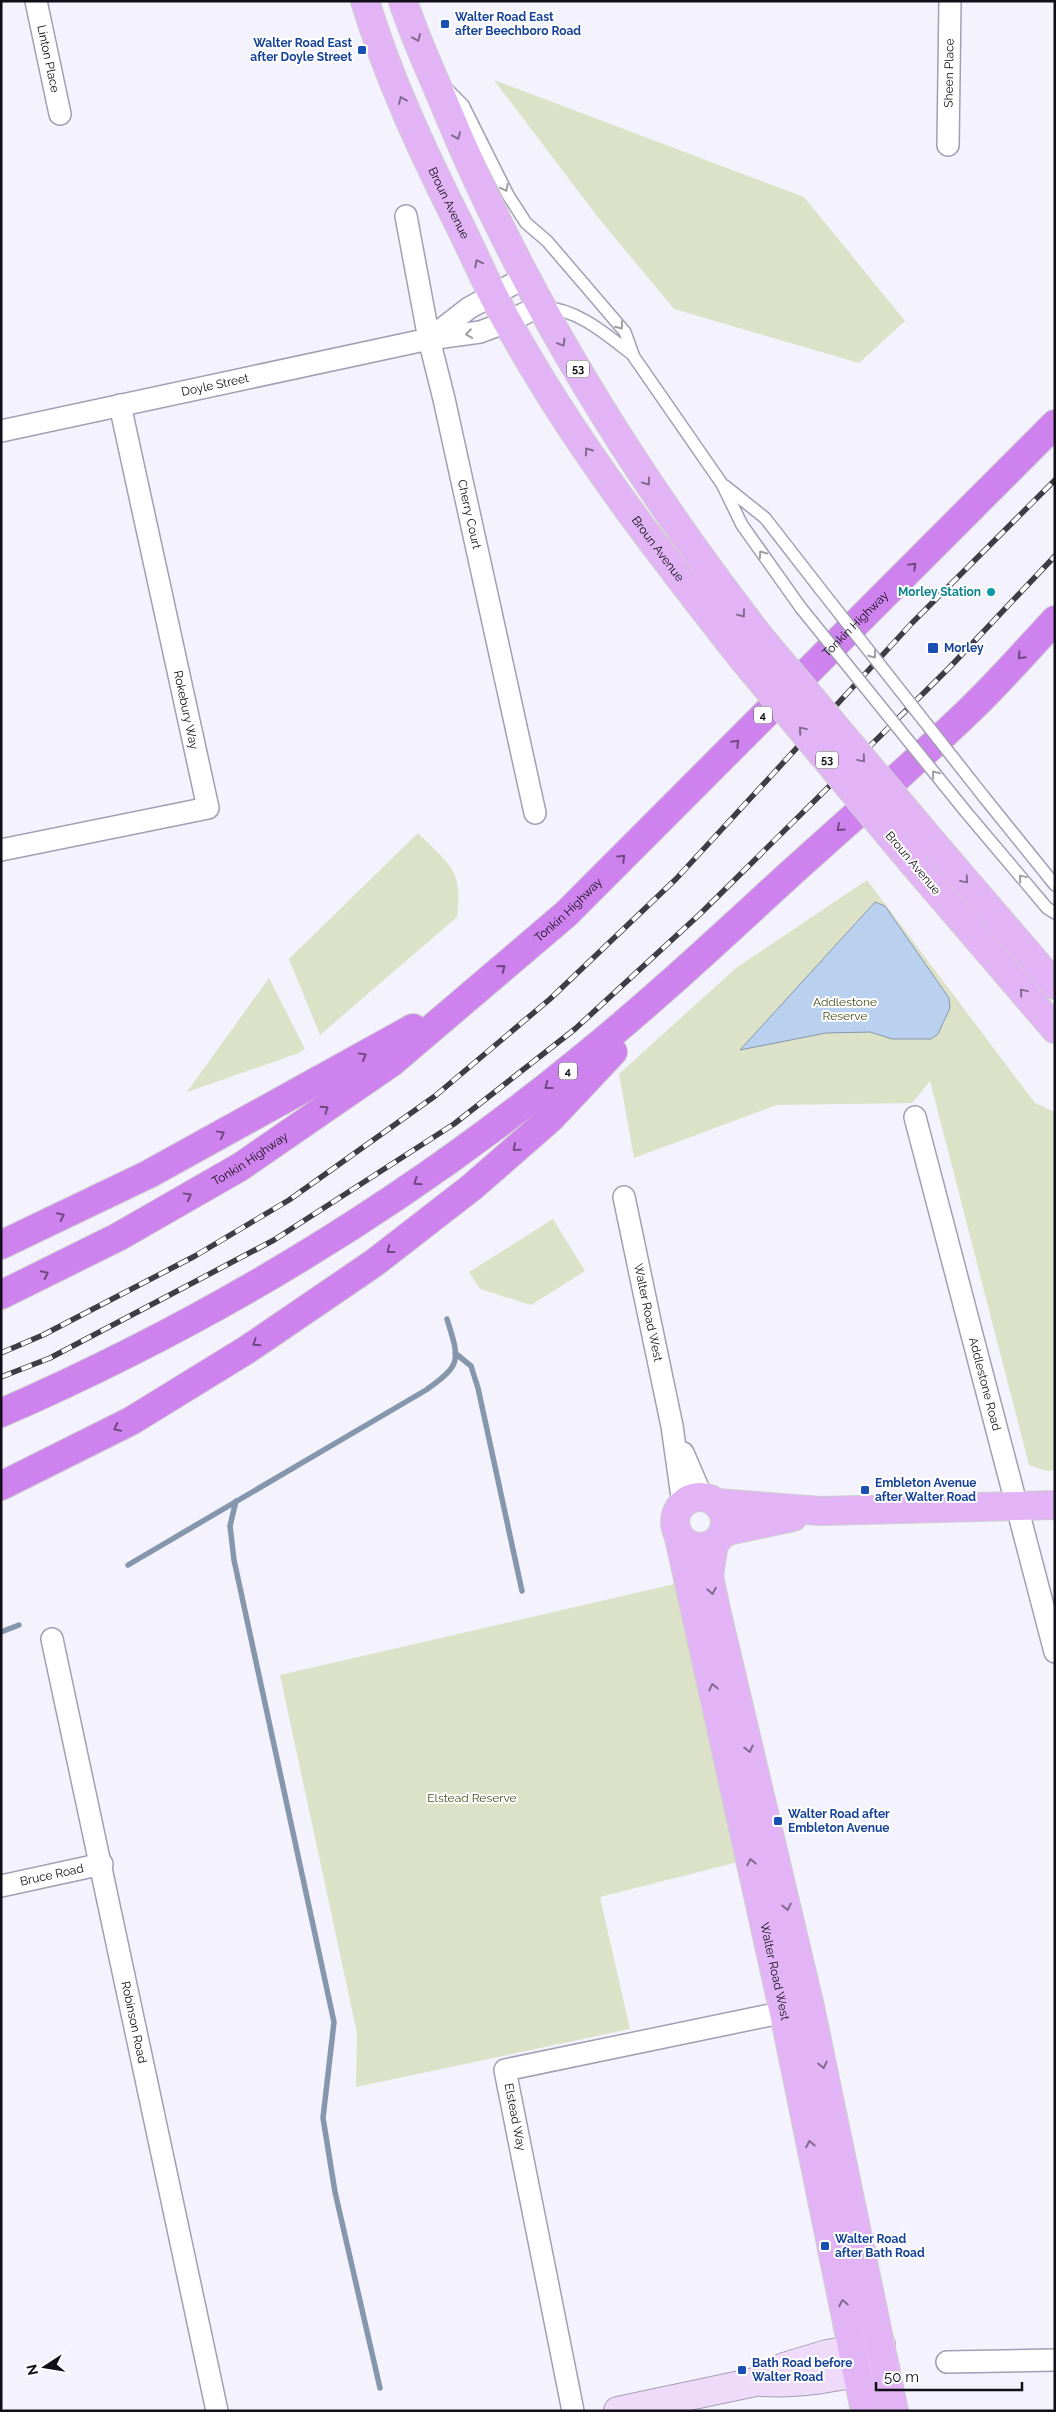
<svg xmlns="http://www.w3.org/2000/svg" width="1056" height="2412" font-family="Raleway,sans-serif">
	<rect width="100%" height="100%" fill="#f4f2fc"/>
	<path fill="#dce2c7" d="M 494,80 L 804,197 L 905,321 L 859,363 L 674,309 L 597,216 Z
		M 418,833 C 450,866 463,868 457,917 L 320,1035 L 289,959 Z
		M 867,880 L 1035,1103 L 1055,1112 L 1055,1470 L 1047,1471 L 1029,1465 L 930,1081 L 912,1103 L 777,1105 L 634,1158 L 619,1074 L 736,968 Z
		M 269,978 L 305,1049 L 296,1054 L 187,1092 Z
		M 553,1219 L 585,1271 L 531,1305 L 480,1289 L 469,1272 Z
		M 683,1582 L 742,1861 L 600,1897 L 630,2029 L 356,2087 L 357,2033 L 280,1675 Z"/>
	<path fill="#b9d1ee" stroke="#8696ad" d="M 875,902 L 885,906 L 949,998 L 950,1008 L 938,1034 L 931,1039 L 892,1039 L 870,1032 L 826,1033 L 740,1050 Z"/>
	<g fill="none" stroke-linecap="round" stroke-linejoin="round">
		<path stroke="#8696ad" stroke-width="5.5" d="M 455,1353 L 471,1366 L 478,1388 L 522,1591
			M 236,1501 L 230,1526 L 234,1560 L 334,2022 L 323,2118 L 335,2192 L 380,2388
			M 128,1565 L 426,1390 C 462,1364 460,1361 447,1319
			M 1,1632 L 19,1625"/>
		<defs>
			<path id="lane" d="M 448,90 L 463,105 L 508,195 L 526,223 L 547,241 L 625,332 L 634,357 L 722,484 L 742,525 L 801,608
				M 543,307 C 578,309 607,335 633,355
				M 725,486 L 765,518 L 821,590
				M 984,797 L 1055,885
				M 966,812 L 1047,908 L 1055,913"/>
			<g id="street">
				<path id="s1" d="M 36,1 L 60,114"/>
				<path id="s2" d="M 948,145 L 950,1"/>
				<path id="s3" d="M 406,216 L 429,339 L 444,399 L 535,813"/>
				<path d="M 429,339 L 469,308 L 524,278"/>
				<path id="s4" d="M 1,431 L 429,339 L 480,332 L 507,322 L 540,306"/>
				<path d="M 1,850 L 208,808 L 120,405"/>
				<path id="s5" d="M 915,1117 L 1055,1652"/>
				<path id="s6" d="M 624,1197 L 672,1426 L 683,1504"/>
				<path d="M 683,1453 L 702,1497"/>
				<path id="s7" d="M 52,1639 L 217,2411"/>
				<path id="s8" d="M 1,1886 L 102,1864"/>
				<path d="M 947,2362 L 1055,2360"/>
				<path d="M 573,2411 L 505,2070 L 799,2009"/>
			</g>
			<path id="secondary" d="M 762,2382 C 804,2385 844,2375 885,2367
				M 618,2411 L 755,2382 L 784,2367 L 827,2354 L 881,2345"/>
			<g id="primary">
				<path id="s9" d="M 365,1 C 388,77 422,150 457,220 C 474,254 489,290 508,323 C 574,443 658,551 743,659"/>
				<path d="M 403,1 C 415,38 432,74 447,110 C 526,301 636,478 763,641"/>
				<path d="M 933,843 L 1055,985"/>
				<path d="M 912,862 L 1055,1029"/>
				<circle cx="700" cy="1522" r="25"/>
				<path d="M 716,1503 L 821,1511 L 1055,1505"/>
				<path d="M 723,1532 L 793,1517"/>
				<path id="s10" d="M 678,1533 L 784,2013 L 865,2411"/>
				<path d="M 714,1543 L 709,1576 L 716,1610 L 810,2007 L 894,2411"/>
			</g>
			<g id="highway">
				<path d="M 1,1245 L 149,1174 L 413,1028"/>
				<path id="s11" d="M 1,1295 L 118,1237 L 240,1167 L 391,1063 L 566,914 L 1055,424"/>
				<path d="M 1,1413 C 207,1323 401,1206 575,1064 C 650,1004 719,939 790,874 C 851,819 913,765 972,708 C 1001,680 1027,650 1055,620"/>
				<path d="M 1,1486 L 131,1421 L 248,1349 L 374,1263 L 472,1187 L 551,1118 L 613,1052"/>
			</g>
		</defs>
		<use href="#lane" stroke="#a39eb4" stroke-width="14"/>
		<use href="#street" stroke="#a39eb4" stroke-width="24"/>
		<use href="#secondary" stroke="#a39eb4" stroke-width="30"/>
		<use href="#primary" stroke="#cfcfd0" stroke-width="30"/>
		<use href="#highway" stroke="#cfcfd0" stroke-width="30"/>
		<use href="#lane" stroke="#fff" stroke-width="11"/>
		<use href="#street" stroke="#fff" stroke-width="21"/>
		<use href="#secondary" stroke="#f0dafa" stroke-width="28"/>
		<use href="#primary" stroke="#e2b4f5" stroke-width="28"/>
		<use href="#highway" stroke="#ce82ee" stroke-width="28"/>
		<defs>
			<path id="rail" d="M 1,1353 L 43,1335 L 195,1256 L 289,1200 L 435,1096 L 550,999 L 676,879 L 912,623 L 1055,480
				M 1,1377 L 50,1358 L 274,1240 L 454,1124 L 575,1029 L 700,914 L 950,667 L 1055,556"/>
		</defs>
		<use href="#rail" stroke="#3e3c44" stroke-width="5.5"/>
		<use href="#rail" stroke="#fff" stroke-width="4" stroke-dasharray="11" stroke-linecap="butt"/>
		<defs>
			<path id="lane-bridge" d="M 821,590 L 984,797
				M 801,608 L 966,812"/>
			<path id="primary-bridge" d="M 763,641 L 933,843
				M 743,659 L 912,862"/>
		</defs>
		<use href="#lane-bridge" stroke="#a39eb4" stroke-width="14" stroke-linecap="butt"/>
		<use href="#primary-bridge" stroke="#cfcfd0" stroke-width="30" stroke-linecap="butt"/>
		<use href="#lane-bridge" stroke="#fff" stroke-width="11"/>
		<use href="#primary-bridge" stroke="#e2b4f5" stroke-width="28"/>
	</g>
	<defs><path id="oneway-chevron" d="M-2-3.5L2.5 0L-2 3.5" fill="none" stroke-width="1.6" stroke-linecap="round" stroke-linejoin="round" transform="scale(1.25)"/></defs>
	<g stroke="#846991">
		<use href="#oneway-chevron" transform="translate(417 38) rotate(67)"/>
		<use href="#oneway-chevron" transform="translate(402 100) rotate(-113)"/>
		<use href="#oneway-chevron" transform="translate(457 136) rotate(67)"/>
		<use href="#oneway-chevron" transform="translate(478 263) rotate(-117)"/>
		<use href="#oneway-chevron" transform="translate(562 343) rotate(59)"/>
		<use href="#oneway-chevron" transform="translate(588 451) rotate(-125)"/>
		<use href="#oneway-chevron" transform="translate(647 482) rotate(54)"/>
		<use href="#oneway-chevron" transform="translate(742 614) rotate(53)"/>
		<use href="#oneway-chevron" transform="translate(802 730) rotate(-130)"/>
		<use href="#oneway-chevron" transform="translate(862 759) rotate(50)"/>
		<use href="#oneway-chevron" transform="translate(965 880) rotate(50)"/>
		<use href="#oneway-chevron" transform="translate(1023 992) rotate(-130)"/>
		<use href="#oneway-chevron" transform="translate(712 1591) rotate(80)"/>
		<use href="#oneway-chevron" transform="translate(713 1687) rotate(-102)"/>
		<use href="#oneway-chevron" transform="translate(749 1749) rotate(77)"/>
		<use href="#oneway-chevron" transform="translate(751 1862) rotate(-102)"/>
		<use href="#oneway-chevron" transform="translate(787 1907) rotate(77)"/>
		<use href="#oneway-chevron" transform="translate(823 2065) rotate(78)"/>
		<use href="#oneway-chevron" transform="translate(810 2144) rotate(-101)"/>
		<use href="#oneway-chevron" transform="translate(843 2303) rotate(-101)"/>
	</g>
	<g stroke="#9f9fa2">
		<use href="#oneway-chevron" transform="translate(505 188) rotate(63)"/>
		<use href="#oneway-chevron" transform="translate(620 326) rotate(52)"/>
		<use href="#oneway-chevron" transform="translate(469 334) rotate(172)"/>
		<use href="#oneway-chevron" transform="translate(762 554) rotate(-125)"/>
		<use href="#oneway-chevron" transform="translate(873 655) rotate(52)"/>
		<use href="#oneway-chevron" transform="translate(935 774) rotate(-129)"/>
		<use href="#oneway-chevron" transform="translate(1022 878) rotate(-130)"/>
	</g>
	<g stroke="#6f4882">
		<use href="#oneway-chevron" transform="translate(913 566) rotate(-45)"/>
		<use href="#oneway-chevron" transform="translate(1021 656) rotate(133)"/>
		<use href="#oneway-chevron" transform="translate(736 743) rotate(-45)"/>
		<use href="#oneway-chevron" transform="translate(840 828) rotate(138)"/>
		<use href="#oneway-chevron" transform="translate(622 858) rotate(-44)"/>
		<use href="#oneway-chevron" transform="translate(502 968) rotate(-39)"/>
		<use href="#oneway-chevron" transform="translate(363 1056) rotate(-29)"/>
		<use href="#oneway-chevron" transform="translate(548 1086) rotate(142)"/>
		<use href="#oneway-chevron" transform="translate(325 1109) rotate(-34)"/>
		<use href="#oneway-chevron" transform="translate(221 1134) rotate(-29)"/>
		<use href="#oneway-chevron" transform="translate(516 1148) rotate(139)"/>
		<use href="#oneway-chevron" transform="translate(417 1182) rotate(145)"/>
		<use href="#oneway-chevron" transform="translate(188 1196) rotate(-29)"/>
		<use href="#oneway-chevron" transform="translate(61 1216) rotate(-26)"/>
		<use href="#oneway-chevron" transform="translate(390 1250) rotate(142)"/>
		<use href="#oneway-chevron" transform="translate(45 1274) rotate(-26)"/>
		<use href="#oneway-chevron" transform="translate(256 1343) rotate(146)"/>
		<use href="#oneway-chevron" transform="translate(117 1428) rotate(154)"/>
	</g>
	<g fill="#1a4fb4" stroke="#fff" stroke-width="2">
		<rect x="440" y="19" width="10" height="10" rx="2.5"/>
		<rect x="357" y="45" width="10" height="10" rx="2.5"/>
		<rect x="927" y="642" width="12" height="12" rx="2.5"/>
		<rect x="860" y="1485" width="10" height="10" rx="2.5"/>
		<rect x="773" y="1816" width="10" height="10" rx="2.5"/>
		<rect x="820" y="2241" width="10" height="10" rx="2.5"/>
		<rect x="737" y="2365" width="10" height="10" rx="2.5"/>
	</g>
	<circle fill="#0f9aa8" stroke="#fff" stroke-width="2" cx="991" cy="592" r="5"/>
	<g text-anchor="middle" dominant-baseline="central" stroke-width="4" stroke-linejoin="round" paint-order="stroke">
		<g fill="#fff" stroke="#58565c" stroke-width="1">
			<rect x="567" y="360.5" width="22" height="17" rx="4"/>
			<rect x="754" y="706.5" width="18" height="17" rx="4"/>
			<rect x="816" y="751.5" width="22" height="17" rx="4"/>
			<rect x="559" y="1062.5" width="18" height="17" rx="4"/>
		</g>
		<g font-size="11" font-weight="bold" fill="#100e16">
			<text x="578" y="369">53</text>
			<text x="763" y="715">4</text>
			<text x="827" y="760">53</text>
			<text x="568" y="1071">4</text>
		</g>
		<g font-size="12" font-weight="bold" fill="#164399" stroke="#fff" text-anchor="start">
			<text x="455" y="17">Walter Road East<tspan x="455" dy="14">after Beechboro Road</tspan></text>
			<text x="352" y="43" text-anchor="end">Walter Road East<tspan x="352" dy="14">after Doyle Street</tspan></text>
			<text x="944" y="648">Morley</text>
			<text x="875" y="1483">Embleton Avenue<tspan x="875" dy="14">after Walter Road</tspan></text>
			<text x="788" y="1814">Walter Road after<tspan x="788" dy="14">Embleton Avenue</tspan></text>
			<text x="835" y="2239">Walter Road<tspan x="835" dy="14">after Bath Road</tspan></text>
			<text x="752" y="2363">Bath Road before<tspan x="752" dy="14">Walter Road</tspan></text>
		</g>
		<g font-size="12" fill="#100e16" stroke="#fff">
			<text stroke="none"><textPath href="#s1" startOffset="59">Linton Place</textPath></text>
			<text stroke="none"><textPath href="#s2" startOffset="72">Sheen Place</textPath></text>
			<text stroke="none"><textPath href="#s9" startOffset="219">Broun Avenue</textPath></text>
			<text stroke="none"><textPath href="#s4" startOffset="219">Doyle Street</textPath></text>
			<text stroke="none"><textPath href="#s3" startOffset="305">Cherry Court</textPath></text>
			<text stroke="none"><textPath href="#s9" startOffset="624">Broun Avenue</textPath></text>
			<text stroke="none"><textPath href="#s11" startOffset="1094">Tonkin Highway</textPath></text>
			<text transform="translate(186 710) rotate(78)">Rokebury Way</text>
			<text transform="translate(913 863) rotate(50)">Broun Avenue</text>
			<text stroke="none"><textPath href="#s11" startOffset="689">Tonkin Highway</textPath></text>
			<text stroke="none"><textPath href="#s11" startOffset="284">Tonkin Highway</textPath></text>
			<text stroke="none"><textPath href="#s6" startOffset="118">Walter Road West</textPath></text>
			<text stroke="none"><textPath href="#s5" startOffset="276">Addlestone Road</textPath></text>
			<text stroke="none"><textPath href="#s8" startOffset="52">Bruce Road</textPath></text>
			<text stroke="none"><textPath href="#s10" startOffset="449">Walter Road West</textPath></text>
			<text stroke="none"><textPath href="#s7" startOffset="392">Robinson Road</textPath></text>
			<text transform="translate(515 2117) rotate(79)">Elstead Way</text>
		</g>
		<g font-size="12" font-weight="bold" fill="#0d838f" stroke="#fff" text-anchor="end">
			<text x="981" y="592">Morley Station</text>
		</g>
		<g font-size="12" fill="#474f18" stroke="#fff">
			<text x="845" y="1002">Addlestone<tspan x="845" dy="14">Reserve</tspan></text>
			<text x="472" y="1798">Elstead Reserve</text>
		</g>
	</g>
	<rect width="1056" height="2412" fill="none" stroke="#100e16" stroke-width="5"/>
	<g transform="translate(45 2367) rotate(258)" stroke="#ffffff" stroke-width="4" paint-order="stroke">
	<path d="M0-4L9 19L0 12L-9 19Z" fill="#100e16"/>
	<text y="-8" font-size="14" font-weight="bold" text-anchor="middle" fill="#100e16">N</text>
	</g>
	<path d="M876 2382v8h146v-8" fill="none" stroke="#100e16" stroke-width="2.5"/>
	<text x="884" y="2382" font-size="15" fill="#100e16" stroke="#ffffff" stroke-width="4" paint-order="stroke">50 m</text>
</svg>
